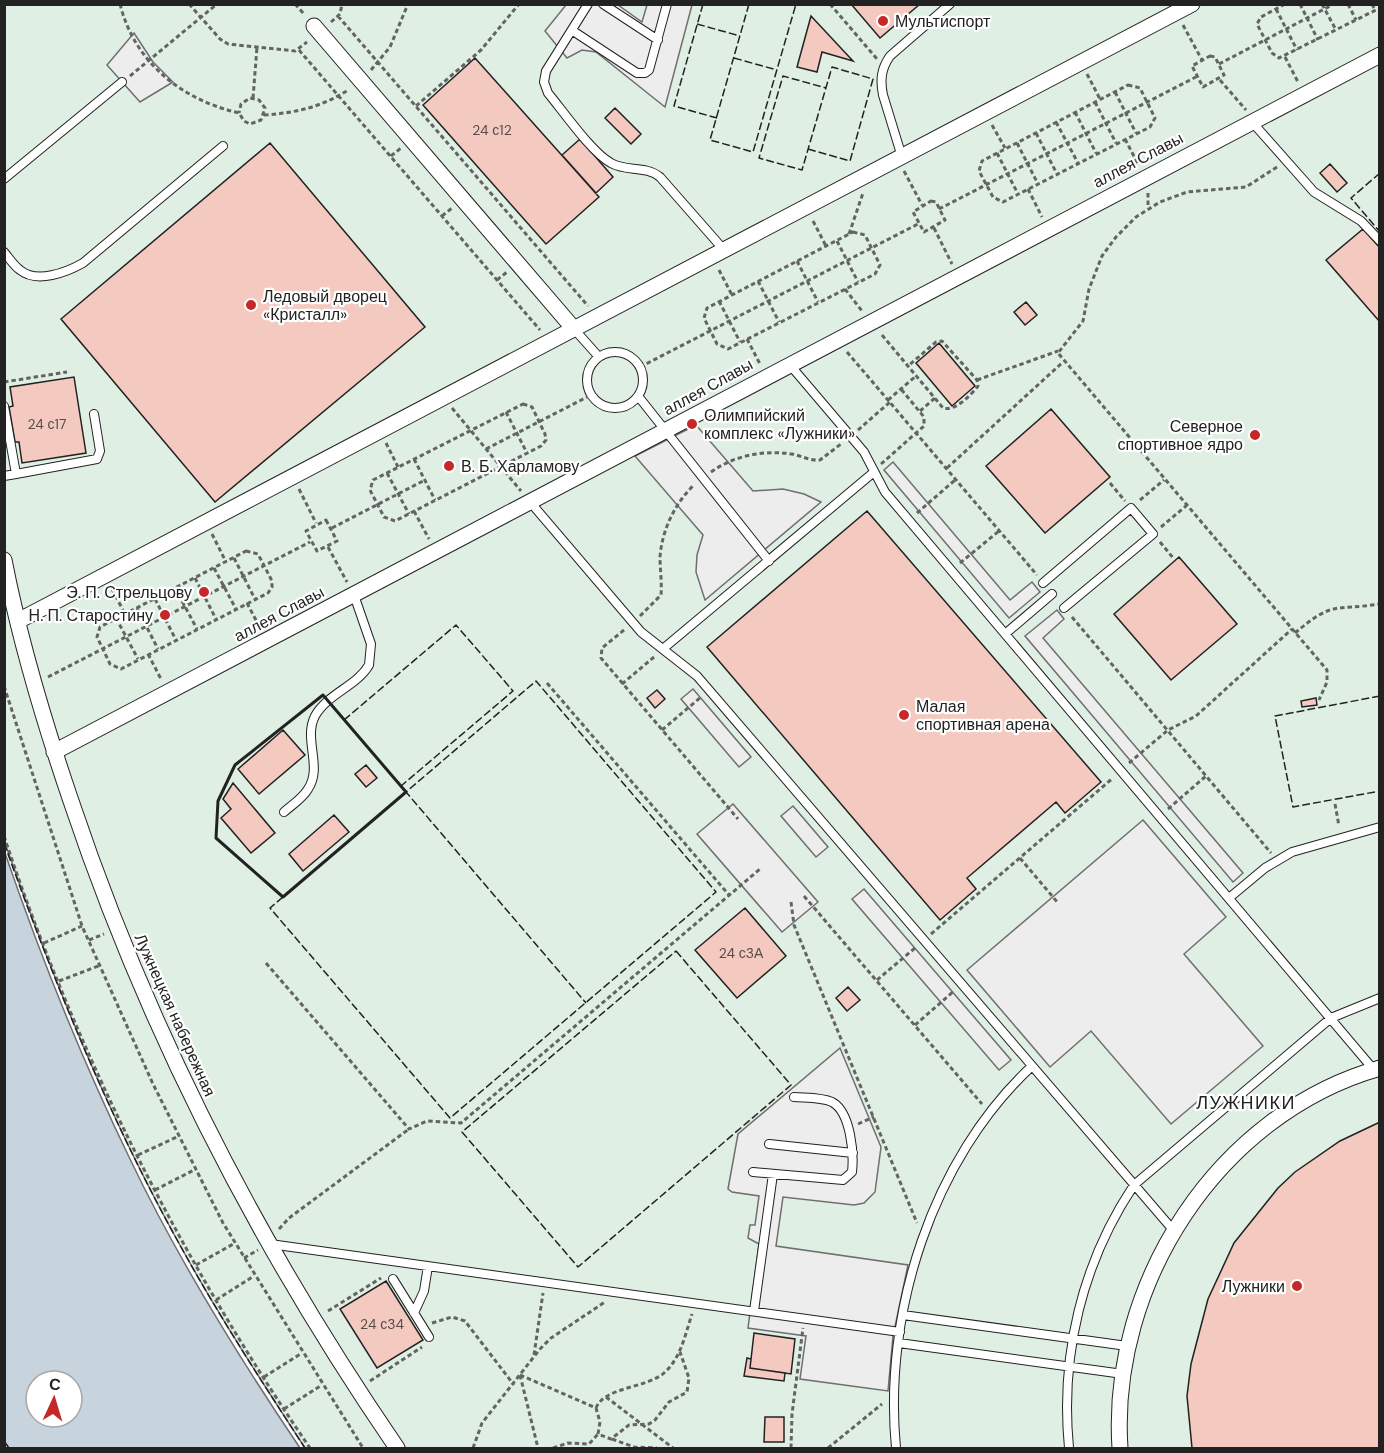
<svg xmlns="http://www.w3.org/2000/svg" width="1384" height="1453" font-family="'DM Sans',sans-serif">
	<rect width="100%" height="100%" fill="#fff"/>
	<path fill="#e0efe3" stroke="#6f6f6f" stroke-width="1.5" d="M 4,5 L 1379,5 L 1379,1448 L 305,1448 C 262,1382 219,1316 181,1247 C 109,1118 54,982 5,843 Z"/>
	<path fill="#ededed" stroke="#6f6f6f" stroke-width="1.5" d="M 566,5 L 618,5 L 642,22 L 647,5 L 692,5 L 665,107 L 596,52 L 582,50 L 567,58 L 545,31 Z
		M 134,33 L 153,62 L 173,82 L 140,102 L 107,65 Z
		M 696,425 L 753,491 L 783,489 L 804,494 L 821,502 L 705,600 L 696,572 L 697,555 L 703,535 L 635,456 Z
		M 893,462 L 1010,600 L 1032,582 L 1040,592 L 1009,618 L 884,470 Z
		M 1057,610 L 1064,619 L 1043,638 L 1243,873 L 1233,882 L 1025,636 Z
		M 693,689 L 751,757 L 739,767 L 681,699 Z
		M 733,804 L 818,902 L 782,932 L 697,834 Z
		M 793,806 L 828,847 L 816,857 L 781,816 Z
		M 1143,820 L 1226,917 L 1184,954 L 1263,1046 L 1171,1124 L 1091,1031 L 1050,1067 L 967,970 Z
		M 864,889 L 1011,1060 L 999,1070 L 852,899 Z
		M 840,1048 L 881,1147 L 875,1192 L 864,1203 L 854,1205 L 783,1197 L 776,1246 L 908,1265 L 893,1336 L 888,1391 L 800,1379 L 806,1336 L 748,1328 L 759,1244 L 748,1238 L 750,1225 L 755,1225 L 759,1196 L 732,1192 L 728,1189 L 738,1134 Z"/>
	<path fill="#c7d3dd" stroke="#6f6f6f" stroke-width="1.5" fill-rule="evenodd" d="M 5,853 C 41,958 82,1060 130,1159 C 178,1260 238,1356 300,1448 L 5,1448 ZM 36,1381 L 72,1381 L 72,1417 L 36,1417 Z"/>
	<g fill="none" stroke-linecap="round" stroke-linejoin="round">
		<path stroke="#222" stroke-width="1.5" stroke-dasharray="8 6" stroke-linecap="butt" d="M 4,1441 L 9,1448"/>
	</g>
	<path fill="#f3c9c0" stroke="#222" stroke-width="1.5" d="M 851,4 L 920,4 L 880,38 Z
		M 811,16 L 853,61 L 822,52 L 817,72 L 797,67 Z
		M 475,58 L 599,197 L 546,244 L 423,105 Z
		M 615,108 L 641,134 L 631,144 L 605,118 Z
		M 580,139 L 613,177 L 596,193 L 562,155 Z
		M 270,143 L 425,327 L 215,502 L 61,319 Z
		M 1330,164 L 1347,183 L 1337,192 L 1320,173 Z
		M 1363,229 L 1380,248 L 1380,322 L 1326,260 Z
		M 1026,302 L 1037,315 L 1025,325 L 1014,312 Z
		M 939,343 L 975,386 L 952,406 L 916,363 Z
		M 74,377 L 86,453 L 22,463 L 19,442 L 15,442 L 9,407 L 13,406 L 10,387 Z
		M 1051,409 L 1110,477 L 1045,533 L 986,466 Z
		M 867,511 L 1101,782 L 1065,813 L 1056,802 L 967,878 L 976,889 L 940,920 L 707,647 Z
		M 1179,557 L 1237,624 L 1171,680 L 1114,614 Z
		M 657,690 L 665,699 L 655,708 L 647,698 Z
		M 1316,698 L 1317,705 L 1302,707 L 1301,701 Z
		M 283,730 L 305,755 L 259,794 L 238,769 Z
		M 366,765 L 377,778 L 366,787 L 355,774 Z
		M 233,783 L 275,833 L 251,853 L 221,818 L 231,809 L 223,799 Z
		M 334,815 L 349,832 L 303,871 L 289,854 Z
		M 745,908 L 786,956 L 737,998 L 695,950 Z
		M 848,987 L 860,1000 L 847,1011 L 836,998 Z
		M 1380,1122 L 1380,1448 L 1192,1448 L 1187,1396 L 1191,1364 L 1208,1299 L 1234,1243 L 1278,1188 L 1295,1172 L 1340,1141 Z
		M 386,1281 L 423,1340 L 377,1368 L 340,1309 Z
		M 754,1333 L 795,1339 L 791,1374 L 750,1368 Z
		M 747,1358 L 751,1359 L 750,1368 L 785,1373 L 784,1381 L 744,1376 Z
		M 765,1417 L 784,1417 L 784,1442 L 764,1442 Z"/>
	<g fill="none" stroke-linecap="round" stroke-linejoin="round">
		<defs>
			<path id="service" d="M 588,4 L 546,71 L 544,82 L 548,93 C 563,111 592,153 611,163 C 626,172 645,165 660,177 L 724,250
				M 603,4 L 658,40
				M 573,31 L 637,73 L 645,73 L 649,70 L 667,4
				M 1252,122 L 1314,192 L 1361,221 L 1380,241
				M 902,157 L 883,95 C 880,80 881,69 890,56 L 950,4
				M 4,179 L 122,82
				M 4,252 C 9,258 14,266 20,270 C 37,284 67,272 83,263 L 223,146
				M 574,329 L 599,357
				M587 380a28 28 0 1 1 56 0a28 28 0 1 1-56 0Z
				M 790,365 L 864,452 L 885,492 L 1374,1070
				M 638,396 L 769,561
				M 4,406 L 16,474 L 4,476
				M 16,474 L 97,459 L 100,451 L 94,414
				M 531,503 L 641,632 L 697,676 L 1174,1231
				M 1043,583 L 1131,508 L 1153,534 L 1064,608
				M 1005,634 L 1052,594
				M 664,648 L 874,472
				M 284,812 C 292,805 303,798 308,789 C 323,767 303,739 315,716 C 327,694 357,686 369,665 L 371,644 L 354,595
				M 1229,898 L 1265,868 L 1292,852 L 1380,827
				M 769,1144 L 853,1153
				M 753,1172 L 843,1180 L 852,1172 C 854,1154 851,1112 832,1102 C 821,1097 806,1098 794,1097
				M 270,1244 L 900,1332
				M 393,1279 L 429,1337
				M 754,1311 L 773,1174
				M 414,1313 L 424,1291 L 428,1266
				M 903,1315 L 1127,1346
				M 899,1343 L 1123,1374
				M 896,1448 C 883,1313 932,1159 1032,1066
				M 1069,1448 C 1060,1355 1082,1263 1134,1185 L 1331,1018 L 1380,998"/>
			<path id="minor" d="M 314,26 L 574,329
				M 4,560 C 20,642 44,722 71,801 C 148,1031 260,1248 397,1448
				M 18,621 L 1192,4
				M 54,752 L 1380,55
				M 1120,1448 C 1109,1284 1218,1114 1380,1068"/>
		</defs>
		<use href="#service" stroke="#222" stroke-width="10"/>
		<use href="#minor" stroke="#222" stroke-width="17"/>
		<path stroke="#646464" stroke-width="3" stroke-dasharray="4.5 3" stroke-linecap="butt" d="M 120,4 C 135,64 183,100 239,113 L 244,121 L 250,124 L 261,120 L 265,108 L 259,100 L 250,98 L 241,104 L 239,113
			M 189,4 L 220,39 L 228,44 L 295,51 L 307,42
			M 256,4 L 265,4
			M 295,4 L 304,14
			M 830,4 L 877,59
			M 1285,4 L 1261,17 L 1257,24 L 1272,53 L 1279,58 L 1380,8
			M 1300,4 L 1318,40
			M 1322,4 L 1336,30
			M 1348,4 L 1356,20
			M 1372,4 L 1375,10
			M 1276,9 L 1297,50
			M 338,16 L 588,306
			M 331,22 L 340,14 L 342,4
			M 1183,25 L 1202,60
			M 299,50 L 540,330
			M 1210,56 L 1215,57 L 1224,75 L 1203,87 L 1192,66 Z
			M 1285,57 L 1298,82
			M 1219,64 L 1334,4
			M 371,70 L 390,47 L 408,4
			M 1087,74 L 1100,99
			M 130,76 L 217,4
			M 1220,80 L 1246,110
			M 1128,85 L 1140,88 L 1155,118 L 1150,127 L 1003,202 L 993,197 L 979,171 L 982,161 Z
			M 1115,92 L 1136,133
			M 253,98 L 257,47
			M 1095,102 L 1116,143
			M 416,106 L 481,50 L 519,4
			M 1075,112 L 1096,153
			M 264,115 C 295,113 322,107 348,90
			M 1056,122 L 1078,163
			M 992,125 L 1005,148
			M 1036,133 L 1057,174
			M 1125,139 L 1138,164
			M 1017,143 L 1038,184
			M 997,153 L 1018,194
			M 391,156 L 401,148
			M 1277,167 L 1246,187 L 1187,192 L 1160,202 L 1136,217 L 1116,237 L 1102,256 L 1089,289 L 1083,321 L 1058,353 L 1327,670 L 1327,682 L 1319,700
			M 904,171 L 922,205
			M 1028,189 L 1042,217
			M 1148,193 L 1148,207
			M 931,201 L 936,202 L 945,220 L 924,232 L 913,212 Z
			M 939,209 L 1196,77
			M 442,216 L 452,208
			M 813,221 L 826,246
			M 934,228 L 952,264
			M 853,232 L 865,235 L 880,265 L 875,274 L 728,349 L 717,344 L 704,318 L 707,308 Z
			M 849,234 L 863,193
			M 837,241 L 858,282
			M 797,261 L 818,302
			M 719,270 L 732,295
			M 497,280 L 507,272
			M 758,281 L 779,322
			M 845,289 L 862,311
			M 719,301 L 740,342
			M 882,335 L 943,408 C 955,412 971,395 978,386 L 977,380 L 942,341 L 936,342 L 908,366
			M 747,339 L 760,364
			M 847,352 L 1037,575
			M 640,367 L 918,224
			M 977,380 L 1058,351
			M 4,382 L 67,372
			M 888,400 L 916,376
			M 523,404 L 532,407 L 545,434 L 546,440 L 541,446 L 395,521 L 384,517 L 370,490 L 373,480 Z
			M 452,408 L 521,491
			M 920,411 L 935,398
			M 506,412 L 527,453
			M 858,430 L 890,402
			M 386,443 L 398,467
			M 486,449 L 591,395
			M 414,459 L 435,500
			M 881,464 L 924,426 L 924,417 L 901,389
			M 947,468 L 1063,362
			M 711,472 C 735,455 764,450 792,454 C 802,456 810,461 820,460 L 841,444
			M 387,473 L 409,514
			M 1110,483 L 1125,501
			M 299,489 L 316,523
			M 1140,500 L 1164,480
			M 414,511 L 429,539
			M 917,513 L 955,480
			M 326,520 L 337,541 L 317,551 L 306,531 Z
			M 1161,527 L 1186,506
			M 332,528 L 425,480
			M 212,534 L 226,562
			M 1160,542 L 1174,559
			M 328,547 L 347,582
			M 246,551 L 258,554 L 272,581 L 272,587 L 268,593 L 121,669 L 110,664 L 97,637 L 100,627 Z
			M 234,558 L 255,599
			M 960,563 L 999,531
			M 214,568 L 236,609
			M 195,578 L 216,619
			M 175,588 L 197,629
			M 112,589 L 125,614
			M 155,599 L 176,640
			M 247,603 L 260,628
			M 137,608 L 158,649
			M 640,616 L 661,595 C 662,582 660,569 660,557 C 662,530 675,503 694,485
			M 1072,617 L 1271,853
			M 116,618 L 138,659
			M 624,630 L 602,648 L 601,658 L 738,819
			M 1295,633 C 1334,600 1334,611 1380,604
			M 148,654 L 161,679
			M 48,677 L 310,542
			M 547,683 L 729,895
			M 622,684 L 654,657
			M 4,686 L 82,926 L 153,1084 L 223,1223 L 363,1448
			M 662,730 L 701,697
			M 1129,763 L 1168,730 L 1196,716 L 1292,629
			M 1335,804 L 1339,826
			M 1168,809 L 1206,776
			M 4,836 C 76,1053 181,1260 310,1448
			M 1020,858 L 1058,903
			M 804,896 L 982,1104
			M 791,902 L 794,925 L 917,1223
			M 931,934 L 1113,778
			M 89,940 L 104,934
			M 44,943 L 82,926
			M 266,963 L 409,1129 L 427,1121 L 461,1123 L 760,869
			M 877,980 L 915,948
			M 59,981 L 101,965
			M 915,1025 L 954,991
			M 858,1124 L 874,1117
			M 138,1155 L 179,1136
			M 155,1190 L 196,1169
			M 279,1229 L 289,1218 L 409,1129
			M 244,1258 L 258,1250
			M 196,1265 L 235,1243
			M 216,1300 L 254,1276
			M 328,1311 L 381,1278
			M 432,1323 L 452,1317 L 465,1321 L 514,1385
			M 534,1355 L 543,1293
			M 520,1375 L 596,1408 L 600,1422 L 598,1434 L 611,1439 L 629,1425 L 649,1424 L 655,1420 L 669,1402 L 687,1392 L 689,1378 L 680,1352
			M 520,1375 L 538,1448
			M 264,1377 L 302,1353
			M 370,1381 L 422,1347
			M 606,1397 L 673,1448
			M 596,1408 C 604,1387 647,1388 664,1373 C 681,1358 685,1335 692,1314
			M 284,1409 L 322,1385
			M 612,1439 L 634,1447 L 657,1448
			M 473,1448 L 482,1423 L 540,1349 L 551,1338 L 605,1302
			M 553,1448 L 568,1443 L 589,1444 L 598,1434
			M 791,1448 L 792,1414 L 803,1328
			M 828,1448 L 882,1404"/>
		<use href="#service" stroke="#fff" stroke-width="8"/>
		<use href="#minor" stroke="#fff" stroke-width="15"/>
		<path stroke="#222" stroke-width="1.5" stroke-dasharray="8 3" stroke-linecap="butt" d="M 703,4 L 674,106 L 717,118
			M 749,4 L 710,140 L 753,152 L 796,4
			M 697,24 L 740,36
			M 734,58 L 777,70
			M 808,149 L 850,161 L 873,79 L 832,67 L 802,170 L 759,158 L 783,76 L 826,88
			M 1380,173 L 1351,198 L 1380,232
			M 1380,696 L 1275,716 L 1293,807 L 1380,791
			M 344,720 L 456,625 L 513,691 L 401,786
			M 4,843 C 54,982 109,1118 181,1247 C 219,1316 262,1382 305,1448
			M 283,897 L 270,908 L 450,1118 L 716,892 L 536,681 L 406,792 L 586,1003
			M 676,951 L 791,1085 L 578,1267 L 462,1132 Z"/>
		<path stroke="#222" stroke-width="3" d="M 323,695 L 406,792 L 283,897 L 216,838 L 218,801 L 235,765 Z"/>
	</g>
	<g fill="#c62828" stroke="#fff" stroke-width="2">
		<circle cx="883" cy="21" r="6"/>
		<circle cx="251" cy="305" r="6"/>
		<circle cx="692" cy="424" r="6"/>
		<circle cx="1255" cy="435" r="6"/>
		<circle cx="449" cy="466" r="6"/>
		<circle cx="204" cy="592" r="6"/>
		<circle cx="165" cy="615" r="6"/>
		<circle cx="904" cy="715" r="6"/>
		<circle cx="1297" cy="1286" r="6"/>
	</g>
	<g text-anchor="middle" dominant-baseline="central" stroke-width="4.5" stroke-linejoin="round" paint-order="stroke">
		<g font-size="14" fill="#564c4a">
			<text x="492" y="130">24 с12</text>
			<text x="47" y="424">24 с17</text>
			<text x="741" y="953">24 с3А</text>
			<text x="382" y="1324">24 с34</text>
		</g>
		<g font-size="16" fill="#222" stroke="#fff" text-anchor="start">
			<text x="895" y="21">Мультиспорт</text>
			<text x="263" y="296">Ледовый дворец<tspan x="263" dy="18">«Кристалл»</tspan></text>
			<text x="704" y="415">Олимпийский<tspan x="704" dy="18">комплекс «Лужники»</tspan></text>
			<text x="1243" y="426" text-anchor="end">Северное<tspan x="1243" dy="18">спортивное ядро</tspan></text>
			<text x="461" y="466">В. Б. Харламову</text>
			<text x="192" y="592" text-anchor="end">Э. П. Стрельцову</text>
			<text x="153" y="615" text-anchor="end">Н. П. Старостину</text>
			<text x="916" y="706">Малая<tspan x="916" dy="18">спортивная арена</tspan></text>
			<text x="1285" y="1286" text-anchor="end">Лужники</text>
		</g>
		<g font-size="16" fill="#222" stroke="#fff">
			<text transform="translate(1138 160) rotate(-28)">аллея Славы</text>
			<text transform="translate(708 387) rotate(-29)">аллея Славы</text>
			<text transform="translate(279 614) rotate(-28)">аллея Славы</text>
			<text transform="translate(175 1015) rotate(66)">Лужнецкая набережная</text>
		</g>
		<g font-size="18" letter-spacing="1.5" fill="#222" stroke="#fff">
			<text x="1246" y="1103">ЛУЖНИКИ</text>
		</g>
	</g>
	<rect width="1384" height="1453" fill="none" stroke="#222222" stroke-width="12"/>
	<g transform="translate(54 1399) rotate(4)"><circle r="28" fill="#ffffff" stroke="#a7a7a7" stroke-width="1.5"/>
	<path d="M0-4.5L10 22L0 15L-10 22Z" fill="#c62828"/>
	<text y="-9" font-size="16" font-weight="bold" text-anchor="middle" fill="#222222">С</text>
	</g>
</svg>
